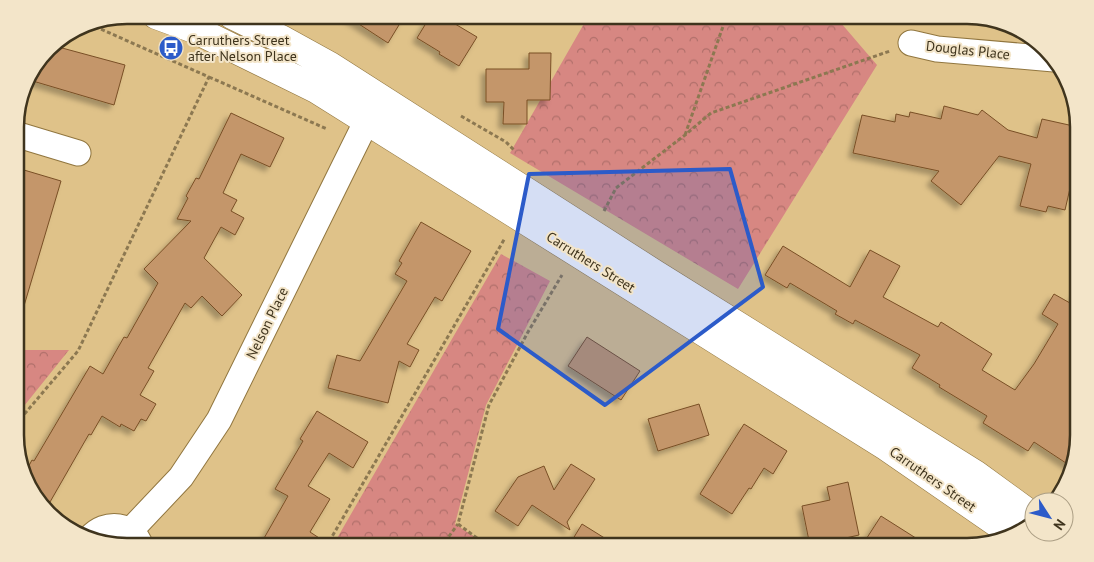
<svg xmlns="http://www.w3.org/2000/svg" width="1094" height="562" font-family="'PT Sans',sans-serif">
	<defs>
		<pattern id="park-crowns" width="20" height="18" patternUnits="userSpaceOnUse" patternTransform="scale(1.25)"><rect width="20" height="18" fill="#d78782"/><path d="M2 6a3 3 0 1 1 6 0M12 15a3 3 0 1 1 6 0" fill="none" stroke="#b06f6a"/></pattern>
		<filter id="shadow"><feDropShadow dx="-4.5" dy="4.5" stdDeviation="2.5" flood-color="#0004"/></filter>
	</defs>
	<rect width="100%" height="100%" fill="#dfc289"/>
	<path fill="url(#park-crowns)" d="M 589,15 L 817,15 L 841,23 L 877,65 L 738,289 L 510,153 Z
		M 501,254 L 550,281 L 486,405 L 455,524 L 490,547 L 332,547 Z
		M 16,350 L 69,350 L 16,416 Z"/>
	<path fill="#c4966b" stroke="#794f25" filter="url(#shadow)" d="M 345,15 L 405,15 L 388,43 Z
		M 431,15 L 440,15 L 477,37 L 459,66 L 439,54 L 440,52 L 417,38 Z
		M 51,45 L 125,65 L 114,105 L 26,79 Z
		M 529,53 L 551,53 L 550,100 L 527,100 L 527,124 L 503,124 L 504,102 L 486,102 L 486,69 L 529,69 Z
		M 944,106 L 978,115 L 982,110 L 1008,130 L 1037,138 L 1042,119 L 1078,127 L 1078,167 L 1074,184 L 1071,184 L 1065,210 L 1048,206 L 1046,212 L 1020,206 L 1031,164 L 999,156 L 961,205 L 931,181 L 939,171 L 853,153 L 862,115 L 895,122 L 896,114 L 909,117 L 910,112 L 941,119 Z
		M 231,113 L 284,138 L 270,167 L 241,154 L 223,193 L 237,200 L 231,211 L 244,218 L 235,235 L 221,227 L 204,258 L 242,295 L 222,316 L 202,296 L 191,308 L 185,303 L 148,368 L 154,371 L 140,395 L 156,404 L 146,421 L 141,419 L 134,431 L 121,424 L 120,427 L 102,416 L 91,435 L 89,434 L 50,502 L 32,491 L 25,473 L 32,460 L 34,461 L 90,366 L 103,374 L 124,337 L 127,338 L 158,283 L 144,269 L 191,221 L 177,219 L 188,198 L 186,196 L 196,178 L 199,179 Z
		M 24,170 L 61,181 L 21,316 L 16,316 L 15,198 Z
		M 421,222 L 471,251 L 442,301 L 435,297 L 407,344 L 419,350 L 410,367 L 399,361 L 388,403 L 328,388 L 337,355 L 360,361 L 407,281 L 395,274 L 402,263 L 399,261 Z
		M 783,246 L 850,287 L 870,250 L 900,266 L 883,297 L 938,327 L 941,322 L 992,354 L 982,370 L 1015,390 L 1034,364 L 1058,324 L 1042,314 L 1054,294 L 1070,303 L 1079,289 L 1079,436 L 1072,467 L 1034,442 L 1028,451 L 983,423 L 987,416 L 939,387 L 940,385 L 912,368 L 920,355 L 855,320 L 853,324 L 835,314 L 837,311 L 790,283 L 787,288 L 765,275 Z
		M 587,337 L 640,371 L 621,400 L 568,366 Z
		M 699,404 L 709,435 L 658,451 L 648,419 Z
		M 317,411 L 368,442 L 353,468 L 329,453 L 308,486 L 330,499 L 310,532 L 333,547 L 259,547 L 288,496 L 275,489 L 303,441 L 300,439 Z
		M 744,424 L 787,451 L 773,474 L 764,468 L 751,489 L 749,488 L 732,514 L 700,494 Z
		M 571,464 L 595,479 L 567,522 L 570,530 L 532,505 L 518,526 L 495,511 L 518,477 L 544,466 L 554,490 Z
		M 848,482 L 859,535 L 810,546 L 802,506 L 830,500 L 827,487 Z
		M 881,516 L 930,547 L 861,547 Z
		M 582,524 L 619,547 L 568,547 Z"/>
	<g fill="none" stroke-linecap="round" stroke-linejoin="round">
		<defs>
			<path id="minor" d="M 911,43 L 937,49 L 1054,59
				M 15,134 L 78,153
				M 130,531 L 181,477 L 219,420 L 376,102
				M 90,538 C 105,520 134,523 141,547"/>
			<path id="secondary" d="M 156,15 L 194,29 L 316,89 L 887,447 L 1013,534
				M 232,15 L 281,39 L 330,66 L 655,274 L 975,474 L 1034,517"/>
		</defs>
		<use href="#minor" stroke="#91763f" stroke-width="27"/>
		<use href="#secondary" stroke="#91763f" stroke-width="29"/>
		<path stroke="#8c7851" stroke-width="3" stroke-dasharray="4 2.5" stroke-linecap="butt" d="M 209,77 L 327,129
			M 461,116 L 506,142 L 514,150
			M 685,135 L 727,15
			M 604,211 L 616,188 L 685,135 L 711,113 L 890,51
			M 16,424 L 78,351 L 209,77 L 87,23
			M 326,547 L 505,238
			M 441,547 L 458,524
			M 485,547 L 485,544 L 458,524 L 489,405 L 528,332 L 562,275"/>
		<use href="#minor" stroke="#fff" stroke-width="25"/>
		<use href="#secondary" stroke="#fff" stroke-width="28"/>
	</g>
	<path fill="#2c5bc9" fill-opacity="0.2" stroke="#2c5bc9" stroke-width="4" stroke-linejoin="round" d="M 730,169 L 763,287 L 605,405 L 498,329 L 529,174 Z"/>
	<defs>
		<symbol id="bus-disc" viewBox="-11 -11 22 22"><circle r="9.5" fill="#2c5bc9" stroke="#f3e5c9"/><path d="M-5-6H5V4H4V6H2V4H-2V6H-4V4H-5ZM-3.5-4V0h7V-4ZM-3.5 1.2v1.5H-2V1.2ZM2 1.2v1.5H3.5V1.2Z" fill="#fff"/></symbol>
	</defs>
	<g fill-rule="evenodd">
		<use href="#bus-disc" x="157" y="34" width="28" height="28"/>
	</g>
	<g text-anchor="middle" dominant-baseline="central" stroke-width="4" stroke-linejoin="round" paint-order="stroke">
		<g font-size="14" fill="#3f341d" stroke="#f3e5c9" text-anchor="start">
			<text x="188" y="40">Carruthers Street<tspan x="188" dy="16">after Nelson Place</tspan></text>
		</g>
		<g font-size="14" fill="#3f341d" stroke="#f3e5c9">
			<text transform="translate(968 50) rotate(6)">Douglas Place</text>
			<text transform="translate(591 262) rotate(32)">Carruthers Street</text>
			<text transform="translate(267 323) rotate(-64)">Nelson Place</text>
			<text transform="translate(933 479) rotate(35)">Carruthers Street</text>
		</g>
	</g>
	<path d="M0 0H1094V562H0ZM127 24H967A103 103 0 0 1 1070 127V435A103 103 0 0 1 967 538H127A103 103 0 0 1 24 435V127A103 103 0 0 1 127 24Z" fill="#f3e5c9" fill-rule="evenodd"/>
	<path fill="none" stroke="#3f341d" stroke-width="2.5" d="M127 24H967A103 103 0 0 1 1070 127V435A103 103 0 0 1 967 538H127A103 103 0 0 1 24 435V127A103 103 0 0 1 127 24Z"/>
	<g transform="translate(1049 517) rotate(126)"><circle r="24" fill="#f3e5c9" stroke="#ab9e84"/>
	<path d="M0-4L9 19L0 12L-9 19Z" fill="#2c5bc9"/>
	<text y="-8" font-size="14" font-weight="bold" text-anchor="middle" fill="#3f341d">N</text>
	</g>
</svg>
